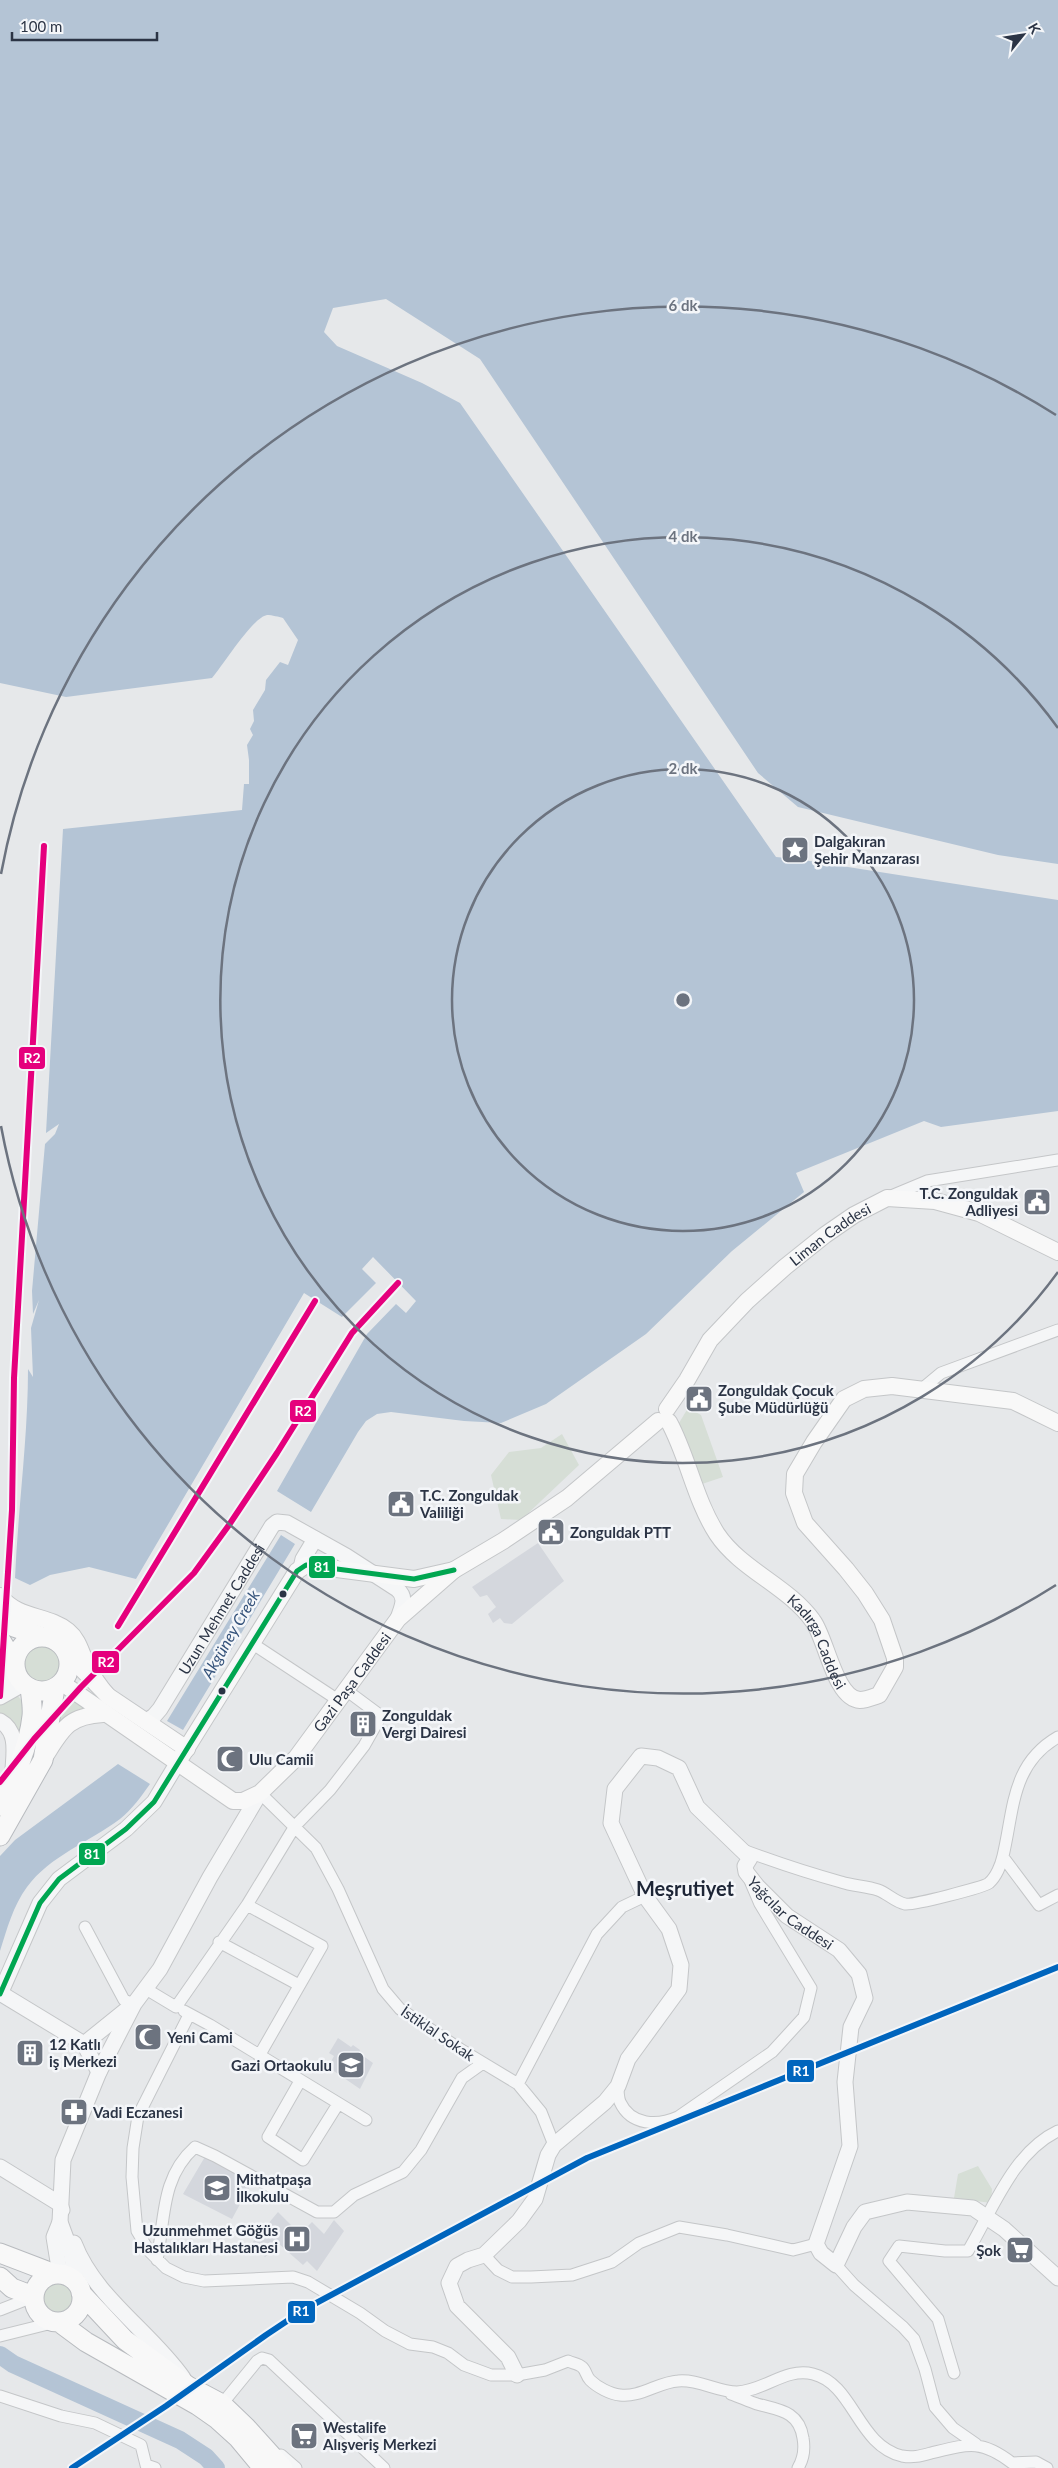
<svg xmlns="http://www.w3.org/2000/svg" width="1058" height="2468" font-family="Lato,sans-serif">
	<rect width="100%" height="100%" fill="#e6e8ea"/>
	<path fill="#d4d7dd" d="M 538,1543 L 564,1581 L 512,1624 L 504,1623 L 500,1618 L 493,1623 L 488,1614 L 496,1607 L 487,1595 L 480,1597 L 472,1587 Z
		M 338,2038 L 351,2047 L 353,2045 L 360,2050 L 359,2053 L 373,2063 L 360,2089 L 328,2067 L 334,2056 L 329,2053 Z
		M 206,2155 L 252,2182 L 232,2219 L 183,2194 Z
		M 278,2212 L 300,2234 L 312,2222 L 324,2234 L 334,2220 L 344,2231 L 317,2271 L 307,2261 L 303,2265 L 279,2244 L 265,2257 L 252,2243 Z"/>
	<path fill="#d6ded6" d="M 688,1408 L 701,1415 L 723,1477 L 702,1484 L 679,1423 Z
		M 562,1434 L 579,1465 L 521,1520 L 501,1519 L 491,1475 L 509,1452 L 541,1448 Z
		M19 1663a23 23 0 1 1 46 0a23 23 0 1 1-46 0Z
		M 18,1696 L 25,1705 L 20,1737 L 0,1715 L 0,1702 L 10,1697 Z
		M 72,1700 L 87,1709 C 72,1710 65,1719 56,1730 L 56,1719 Z
		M 978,2166 L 992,2189 L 991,2203 L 954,2198 L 958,2174 Z
		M36 2298a21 21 0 1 1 42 0a21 21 0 1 1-42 0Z"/>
	<path fill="#b4c4d5" d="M 0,0 L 1058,0 L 1058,864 L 998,855 L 798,807 L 758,773 L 480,359 L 386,299 L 333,308 L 324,332 L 337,346 L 422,383 L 460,403 L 776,857 L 797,859 L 1058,900 L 1058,1111 L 941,1127 L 924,1121 L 796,1173 L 804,1192 L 732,1251 L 646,1334 L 546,1404 L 501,1423 L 464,1421 L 391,1412 L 377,1414 L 366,1421 L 358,1432 L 311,1512 L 277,1491 L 367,1334 L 396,1304 L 406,1313 L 416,1301 L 373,1257 L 362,1269 L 376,1283 L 342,1317 L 304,1293 L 136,1579 L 89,1567 L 50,1575 L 30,1585 L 15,1578 C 18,1508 28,1439 28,1369 L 33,1377 L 31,1328 L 39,1300 L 33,1314 L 32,1291 L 45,1144 L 55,1134 L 59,1124 L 46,1133 L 63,829 L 242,810 L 244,784 L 249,784 L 249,760 L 247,745 L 253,735 L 250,729 L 254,721 L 253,710 L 265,690 L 266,680 L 280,662 L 288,665 L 298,640 L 283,618 C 279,617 272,615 267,615 C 252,618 224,664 212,678 L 66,697 L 0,683 Z
		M 281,1535 L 295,1544 L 183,1730 L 167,1721 Z
		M 118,1764 L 150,1784 C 141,1797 132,1809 120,1819 C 89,1842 50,1856 27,1887 C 13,1906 7,1929 0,1951 L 0,1856 L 15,1840 Z"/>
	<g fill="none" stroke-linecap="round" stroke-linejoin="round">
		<path stroke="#b4c4d5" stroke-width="18" d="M 0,2355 L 13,2364 L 180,2440 L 206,2457 L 216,2468"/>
		<defs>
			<path id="minor" d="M 891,1196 L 927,1181 L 1058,1160
				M 923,1388 L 941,1373 L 1058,1330
				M 253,1644 L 338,1700
				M 260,1793 L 316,1848 L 338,1889 L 383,1989 L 400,2009 L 460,2049 L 518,2084 L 541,2112 L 554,2145
				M 743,1850 C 775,1862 808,1873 841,1882 C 853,1886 866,1886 878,1890 C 887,1893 895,1902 905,1904 C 911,1906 985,1887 989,1883 C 996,1877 1001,1865 1003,1856 C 1014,1810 1011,1764 1058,1737
				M 1003,1857 L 1039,1905 L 1058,1895
				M 247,1905 L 322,1946 L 259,2056
				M 85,1927 L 124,2000 L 134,2004
				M 219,1942 L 299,1985
				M 146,1989 L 176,2007 L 247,1905 L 295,1826 L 330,1790 L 364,1746 L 381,1716 L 346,1690
				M 184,2011 L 210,2025 L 366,2120
				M 189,2015 L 138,2116 L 133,2148 L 132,2177 L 137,2231 L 149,2251 L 166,2268 L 184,2277 L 204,2281 L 293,2277 L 308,2282 L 360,2313 L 385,2331 L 410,2344 L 433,2347 L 448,2353 L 464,2365 L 491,2375 L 517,2375 L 545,2370 L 568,2361 C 572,2363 579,2364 582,2367 C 586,2370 586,2376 590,2380 C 597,2387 610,2394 620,2395 C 639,2398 659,2382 678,2381 C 698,2379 718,2392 737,2392 C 764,2391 786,2367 813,2374 C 854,2384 857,2445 902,2456 C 913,2458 920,2456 931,2453 C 968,2444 981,2439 1012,2463 L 1036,2462 L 1047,2468
				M 300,2081 L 268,2137 L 303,2160 L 338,2104
				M 518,2084 L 597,1934 L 622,1907 L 645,1896
				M 618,2086 C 618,2090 618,2097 620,2102 C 631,2126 658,2126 678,2117 L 772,2052 L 804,2017 L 811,1988 L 760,1904 L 751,1883
				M 484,2255 L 498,2270 L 512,2277 L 531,2277 L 572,2275 L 612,2262 L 639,2243 L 679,2227 L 727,2235 L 793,2250 L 816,2244
				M 157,2260 C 165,2218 161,2177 195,2147 L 215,2156 L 317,2212 L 334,2212 L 354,2195 L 403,2172 L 421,2150 L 462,2078 L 483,2063
				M 836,2265 L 854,2285 L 903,2327 L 914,2339 L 925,2369 L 935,2407 L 953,2428 L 976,2444
				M 0,2310 L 33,2297
				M 0,2336 L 56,2322
				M 954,2373 L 938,2319 L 889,2261 L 899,2246 L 945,2251 L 968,2251 C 992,2211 1013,2152 1058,2131
				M 731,2394 C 740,2397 748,2401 757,2404 C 779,2410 799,2411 803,2438 C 805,2449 804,2458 798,2468
				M 0,2396 L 61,2416 L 95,2423 L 141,2445 L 146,2465 L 155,2468
				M 222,2404 L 257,2361 L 262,2358 L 269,2360 L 384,2468
				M 281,2455 L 296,2468"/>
			<g id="tertiary">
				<path d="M 301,1568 L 303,1559 L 315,1539"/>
				<path d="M 0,1685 L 15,1670"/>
				<path d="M 0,1697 L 23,1684"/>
				<path d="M 0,1721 C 18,1731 14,1752 13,1769"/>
				<path id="s1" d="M 146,1721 L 154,1716 L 160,1709 L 272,1526 L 277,1522 L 287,1523 L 346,1556 L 397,1589 C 408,1598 401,1608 398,1619"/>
				<path d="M 0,1993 L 84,2044 L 99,2072"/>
				<path d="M 0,1994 L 40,1903 L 59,1879 L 126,1829 L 154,1802 L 178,1762"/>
				<path d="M 84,2044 L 131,2006"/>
				<path d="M 0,2167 L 60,2204 L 62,2210"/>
				<path d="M 60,2222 L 54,2237 L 60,2274"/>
				<path d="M 74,2243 C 95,2298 150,2331 183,2378"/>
				<path d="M 77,2285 L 71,2252 L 60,2222 L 63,2160 L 99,2072 L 134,2004 L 160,1969 L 210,1877 L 260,1793"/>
				<path id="s2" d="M 517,2375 L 508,2357 L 457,2306 L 449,2283 L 457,2266 L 468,2260 L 484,2255 L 519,2221 L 535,2199 L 548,2155 L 554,2145 L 605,2102 L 618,2086 L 628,2059 L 679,1989 L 681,1965 L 669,1929 L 645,1896 L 611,1823 L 615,1789 L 641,1756 L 658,1758 L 679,1768 L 697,1807 L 750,1858 L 745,1866 L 746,1872 L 757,1886 L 787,1916 L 839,1950 L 859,1974 L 865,1998 L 851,2027 L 845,2082 L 850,2146 L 816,2244 L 821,2253 L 836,2265 L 854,2227 L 865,2212 L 907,2202 L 973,2208 L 1004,2229 L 1058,2278"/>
			</g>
			<g id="secondary">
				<path id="s3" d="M 667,1409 L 687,1380 L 710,1340 L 747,1301 L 785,1267 L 825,1235 L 854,1215 L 887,1198 L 935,1201 L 979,1213 L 1058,1252"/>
				<path id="s4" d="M 669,1422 C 688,1457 695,1500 717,1534 C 741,1570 788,1586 813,1621 C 826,1638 835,1699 860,1700 C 866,1700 873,1697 879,1695 L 895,1667 L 895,1658 L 882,1620 L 865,1593 L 846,1569 L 805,1523 L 794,1493 L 795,1474 L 814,1442 L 844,1399 L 864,1389 L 892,1386 L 1013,1401 L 1058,1423"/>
				<path d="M 0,1596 C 19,1620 47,1614 68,1631 C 79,1640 81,1653 87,1665 C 93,1677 99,1686 108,1696"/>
				<path d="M 68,1655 L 108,1696 L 187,1749"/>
				<path id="s5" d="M 62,1683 L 233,1801 L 243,1801 L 260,1793 L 296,1758 L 398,1619 L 454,1570 L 503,1541 L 567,1498 L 658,1421"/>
				<path d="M 44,1758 C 62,1730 67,1716 103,1714"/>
				<path d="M 178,1762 L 297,1571 L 306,1565 L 414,1579 L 454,1570"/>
			</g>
			<path id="trunk" d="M 0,1612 L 14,1627 L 40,1636
				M15 1664a27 27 0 1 1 54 0a27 27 0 1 1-54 0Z
				M 0,1639 L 14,1662
				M 0,1806 C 14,1781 29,1745 32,1716 C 33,1707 31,1697 30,1688
				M 0,1836 L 43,1760 L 55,1688
				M 0,2253 L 55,2274
				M34 2298a24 24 0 1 1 48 0a24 24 0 1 1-48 0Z
				M 0,2277 L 12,2288 L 33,2296
				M 81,2293 L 125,2340 L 188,2386 L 222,2404 L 246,2427 L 283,2468
				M 59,2322 L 86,2342 L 197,2405 L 217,2419 L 238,2438 L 263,2468"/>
		</defs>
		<use href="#minor" stroke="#c4c6c8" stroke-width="13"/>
		<use href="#tertiary" stroke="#c4c6c8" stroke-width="17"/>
		<use href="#secondary" stroke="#c4c6c8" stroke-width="18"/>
		<use href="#trunk" stroke="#b8bbbf" stroke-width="21"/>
		<use href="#minor" stroke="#f5f6f7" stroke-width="11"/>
		<use href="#tertiary" stroke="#f5f6f7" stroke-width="15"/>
		<use href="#secondary" stroke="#f8f8f8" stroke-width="16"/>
		<use href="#trunk" stroke="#f8f8f8" stroke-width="19"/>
		<defs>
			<path id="bus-1" d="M 0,1994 L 40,1903 L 59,1879 L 126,1829 L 154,1802 L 297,1571 L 306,1565 L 414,1579 L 454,1570"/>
		</defs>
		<use href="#bus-1" stroke="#f4f6f9" stroke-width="9"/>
		<use href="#bus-1" stroke="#00a651" stroke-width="5"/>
		<defs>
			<path id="rail-1" d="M 72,2468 L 166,2406 L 266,2335 L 305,2309 L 587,2158 L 1058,1967"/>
			<path id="rail-2" d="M 118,1626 L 315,1301
				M 0,1696 L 12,1510 L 14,1378 L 44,846
				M 0,1782 L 34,1739 L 81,1687 L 194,1573 L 229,1525 L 277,1453 L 352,1333 L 398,1283"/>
		</defs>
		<use href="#rail-1" stroke="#f4f6f9" stroke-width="10"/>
		<use href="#rail-2" stroke="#f4f6f9" stroke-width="10"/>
		<use href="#rail-1" stroke="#0065bd" stroke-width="6"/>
		<use href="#rail-2" stroke="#e5007d" stroke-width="6"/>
	</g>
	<g fill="none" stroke="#6c737f" stroke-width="2.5">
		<circle cx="683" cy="1000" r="231"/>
		<path d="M1058 1272A463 463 0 1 1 1058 728"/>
		<path d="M1056 1585A694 694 0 0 1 1 1126M1 874A694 694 0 0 1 1056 415"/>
	</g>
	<defs>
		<symbol id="sight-square" viewBox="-11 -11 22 22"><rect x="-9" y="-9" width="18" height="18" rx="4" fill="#6c737f" stroke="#f4f6f9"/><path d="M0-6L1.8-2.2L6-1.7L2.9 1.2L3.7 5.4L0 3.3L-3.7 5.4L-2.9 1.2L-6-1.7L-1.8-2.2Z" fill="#fff"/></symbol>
		<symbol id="civic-square" viewBox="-11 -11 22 22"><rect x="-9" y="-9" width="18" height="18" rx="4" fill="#6c737f" stroke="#f4f6f9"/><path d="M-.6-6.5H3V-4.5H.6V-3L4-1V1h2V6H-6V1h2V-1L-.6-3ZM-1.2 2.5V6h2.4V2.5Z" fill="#fff"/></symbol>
		<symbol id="building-square" viewBox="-11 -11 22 22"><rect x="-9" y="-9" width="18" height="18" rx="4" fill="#6c737f" stroke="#f4f6f9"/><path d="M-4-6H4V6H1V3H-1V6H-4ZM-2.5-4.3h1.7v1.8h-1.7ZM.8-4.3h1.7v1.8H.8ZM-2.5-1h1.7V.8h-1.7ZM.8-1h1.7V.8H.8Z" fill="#fff"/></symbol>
		<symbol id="mosque-square" viewBox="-11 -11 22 22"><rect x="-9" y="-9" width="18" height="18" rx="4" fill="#6c737f" stroke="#f4f6f9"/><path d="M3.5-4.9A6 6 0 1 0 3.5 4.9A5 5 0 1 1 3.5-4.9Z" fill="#fff"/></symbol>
		<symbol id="school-square" viewBox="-11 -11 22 22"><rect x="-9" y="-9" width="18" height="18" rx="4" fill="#6c737f" stroke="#f4f6f9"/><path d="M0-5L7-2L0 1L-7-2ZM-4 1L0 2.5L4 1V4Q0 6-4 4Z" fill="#fff"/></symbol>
		<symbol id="pharmacy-square" viewBox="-11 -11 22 22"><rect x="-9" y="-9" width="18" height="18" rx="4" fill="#6c737f" stroke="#f4f6f9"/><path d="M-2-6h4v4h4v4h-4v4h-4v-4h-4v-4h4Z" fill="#fff"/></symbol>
		<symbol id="hospital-square" viewBox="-11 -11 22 22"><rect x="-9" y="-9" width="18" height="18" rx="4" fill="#6c737f" stroke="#f4f6f9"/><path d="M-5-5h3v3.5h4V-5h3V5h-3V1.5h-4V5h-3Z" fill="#fff"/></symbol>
		<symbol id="supermarket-square" viewBox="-11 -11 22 22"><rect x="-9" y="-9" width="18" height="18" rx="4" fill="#6c737f" stroke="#f4f6f9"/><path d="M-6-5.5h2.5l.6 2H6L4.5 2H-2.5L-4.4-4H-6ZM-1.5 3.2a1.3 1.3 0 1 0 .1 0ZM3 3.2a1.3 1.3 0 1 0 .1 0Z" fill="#fff"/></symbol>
	</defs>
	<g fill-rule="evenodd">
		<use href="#sight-square" x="779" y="834" width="32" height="32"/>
		<use href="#civic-square" x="1021" y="1186" width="32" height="32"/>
		<use href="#civic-square" x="683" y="1383" width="32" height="32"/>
		<use href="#civic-square" x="385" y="1488" width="32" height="32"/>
		<use href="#civic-square" x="535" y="1516" width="32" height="32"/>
		<use href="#building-square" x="347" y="1708" width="32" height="32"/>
		<use href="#mosque-square" x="214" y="1743" width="32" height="32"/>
		<use href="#mosque-square" x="132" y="2021" width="32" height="32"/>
		<use href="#building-square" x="14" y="2037" width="32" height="32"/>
		<use href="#school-square" x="335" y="2049" width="32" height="32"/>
		<use href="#pharmacy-square" x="58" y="2096" width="32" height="32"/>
		<use href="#school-square" x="201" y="2172" width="32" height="32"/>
		<use href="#hospital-square" x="281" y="2223" width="32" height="32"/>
		<use href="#supermarket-square" x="1004" y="2234" width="32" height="32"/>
		<use href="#supermarket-square" x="288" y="2420" width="32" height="32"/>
	</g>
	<g fill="#2b3445" stroke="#f4f6f9" stroke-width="2">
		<circle cx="283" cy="1594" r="4.5"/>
		<circle cx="222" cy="1691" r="4.5"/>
	</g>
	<g text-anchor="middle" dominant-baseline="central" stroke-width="5" stroke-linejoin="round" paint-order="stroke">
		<g font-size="15" font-weight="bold" fill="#2b3445" stroke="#f4f6f9" text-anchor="start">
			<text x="814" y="841">Dalgakıran<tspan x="814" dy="17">Şehir Manzarası</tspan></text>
			<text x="1018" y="1193" text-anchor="end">T.C. Zonguldak<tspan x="1018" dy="17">Adliyesi</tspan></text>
			<text x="718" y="1390">Zonguldak Çocuk<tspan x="718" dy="17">Şube Müdürlüğü</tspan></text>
			<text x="420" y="1495">T.C. Zonguldak<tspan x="420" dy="17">Valiliği</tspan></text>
			<text x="570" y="1532">Zonguldak PTT</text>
			<text x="382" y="1715">Zonguldak<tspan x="382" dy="17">Vergi Dairesi</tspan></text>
			<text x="249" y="1759">Ulu Camii</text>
			<text x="167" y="2037">Yeni Cami</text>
			<text x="49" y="2044">12 Katlı<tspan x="49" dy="17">iş Merkezi</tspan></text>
			<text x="332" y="2065" text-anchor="end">Gazi Ortaokulu</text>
			<text x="93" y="2112">Vadi Eczanesi</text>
			<text x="236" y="2179">Mithatpaşa<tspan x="236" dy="17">İlkokulu</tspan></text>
			<text x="278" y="2230" text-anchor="end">Uzunmehmet Göğüs<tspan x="278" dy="17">Hastalıkları Hastanesi</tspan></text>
			<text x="1001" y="2250" text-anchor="end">Şok</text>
			<text x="323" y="2427">Westalife<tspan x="323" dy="17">Alışveriş Merkezi</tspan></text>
		</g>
		<g font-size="15" fill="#2b3445" stroke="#f4f6f9">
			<text stroke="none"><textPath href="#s3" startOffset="242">Liman Caddesi</textPath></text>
			<text stroke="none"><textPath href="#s1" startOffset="136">Uzun Mehmet Caddesi</textPath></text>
			<text stroke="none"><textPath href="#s4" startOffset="272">Kadırga Caddesi</textPath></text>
			<text stroke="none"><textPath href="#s5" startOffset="381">Gazi Paşa Caddesi</textPath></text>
			<text stroke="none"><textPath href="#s2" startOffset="994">Yağcılar Caddesi</textPath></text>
			<text transform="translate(438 2033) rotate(34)">İstiklal Sokak</text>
		</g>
		<g font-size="16" font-style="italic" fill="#34527a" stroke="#f4f6f9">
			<text transform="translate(230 1634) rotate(-60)">Akgüney Creek</text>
		</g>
		<g font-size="20" font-weight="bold" fill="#1d2536" stroke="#f4f6f9">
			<text x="685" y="1888">Meşrutiyet</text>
		</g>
	</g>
	<circle cx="683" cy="1000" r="8" fill="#6c737f" stroke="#f4f6f9" stroke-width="2.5"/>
	<g font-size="15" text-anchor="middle" font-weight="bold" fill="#6c737f" stroke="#f4f6f9" stroke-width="5" stroke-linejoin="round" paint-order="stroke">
		<text x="683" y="311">6 dk</text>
		<text x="683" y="542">4 dk</text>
		<text x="683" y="774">2 dk</text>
	</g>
	<g stroke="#f4f6f9" stroke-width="2">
		<rect x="18" y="1046" width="28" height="24" rx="5" fill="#e5007d"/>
		<rect x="289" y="1399" width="28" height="24" rx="5" fill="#e5007d"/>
		<rect x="308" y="1555" width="28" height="24" rx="5" fill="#00a651"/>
		<rect x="91" y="1650" width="29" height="24" rx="5" fill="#e5007d"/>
		<rect x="78" y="1842" width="28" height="24" rx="5" fill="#00a651"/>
		<rect x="786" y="2059" width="29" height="24" rx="5" fill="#0065bd"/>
		<rect x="287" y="2300" width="29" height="24" rx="5" fill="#0065bd"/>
	</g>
	<g font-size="14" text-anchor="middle" font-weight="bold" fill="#fff">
		<text x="32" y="1063">R2</text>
		<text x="303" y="1416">R2</text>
		<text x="322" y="1572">81</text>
		<text x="106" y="1667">R2</text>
		<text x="92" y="1859">81</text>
		<text x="801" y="2076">R1</text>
		<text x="301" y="2316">R1</text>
	</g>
	<g transform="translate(1023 35) rotate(60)" stroke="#f4f6f9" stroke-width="4" paint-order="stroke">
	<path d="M0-4L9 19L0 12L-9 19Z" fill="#2b3445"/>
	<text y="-8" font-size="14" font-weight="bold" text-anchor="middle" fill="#2b3445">K</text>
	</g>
	<path d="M12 32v8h145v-8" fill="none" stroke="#2b3445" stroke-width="2.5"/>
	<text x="20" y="32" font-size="15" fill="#2b3445" stroke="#f4f6f9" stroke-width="4" paint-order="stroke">100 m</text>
</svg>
